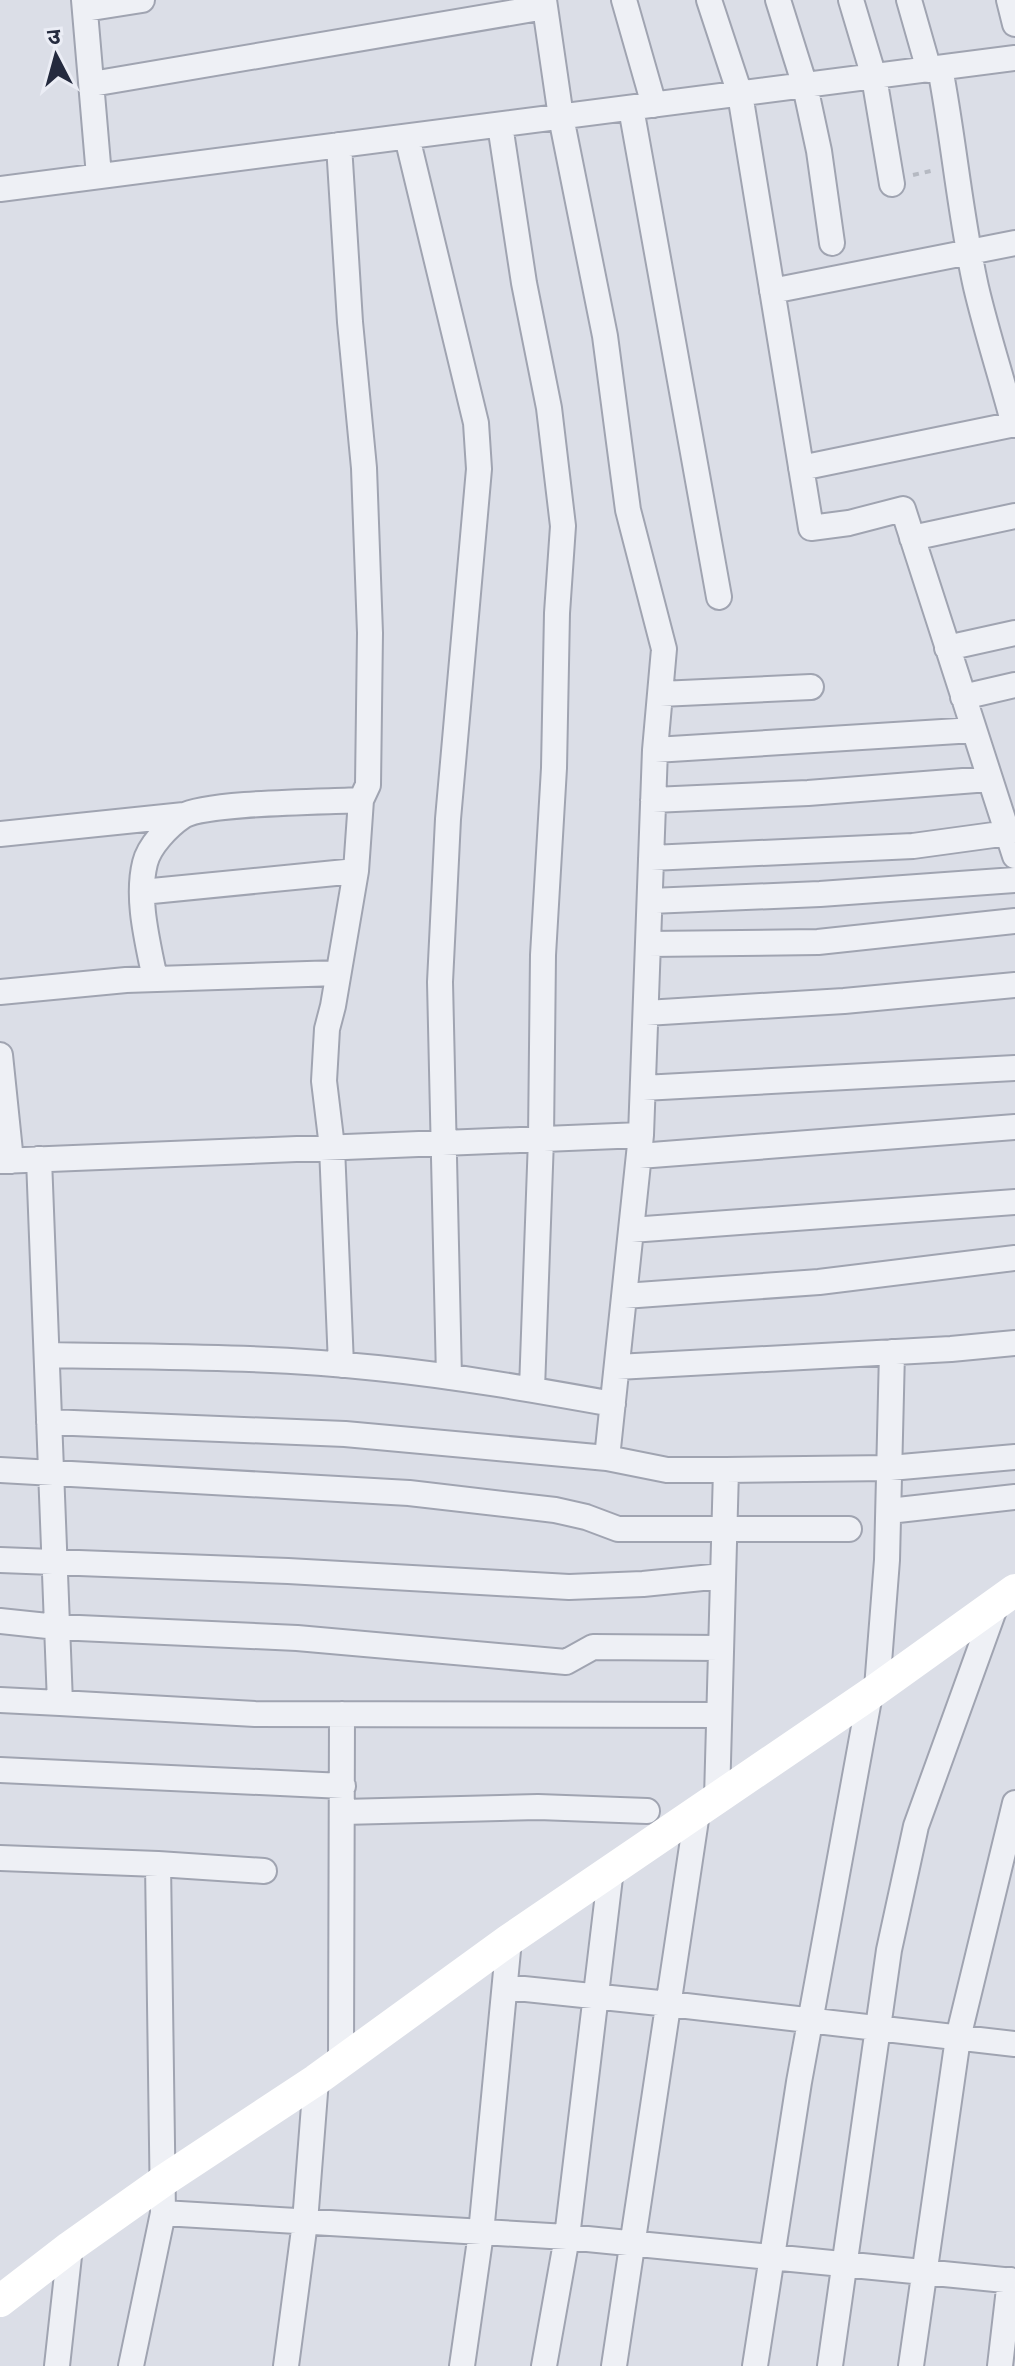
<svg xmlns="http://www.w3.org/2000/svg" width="1015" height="2366" font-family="Roboto,'Noto Sans Devanagari',sans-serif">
	<rect width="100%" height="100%" fill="#dbdee7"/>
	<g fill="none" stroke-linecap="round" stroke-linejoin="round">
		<defs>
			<path id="street" d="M 84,0 L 99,176
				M 624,0 L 654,105
				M 709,0 L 740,94 L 811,528 L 849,523 L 903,509 L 1015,856
				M 778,0 L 805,86 L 819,151 L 832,243
				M 851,0 L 874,77 L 892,184
				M 909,0 L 929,70
				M 1009,0 L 1015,24
				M 85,9 L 142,0
				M 940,68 C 954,141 960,215 976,287 C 987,334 1002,379 1014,425
				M 92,84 L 545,7
				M 631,108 L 719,597
				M 500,125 L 524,283 L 549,408 L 563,526 L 557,613 L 554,768 L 543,955 L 541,1139 L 532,1389
				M 407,137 L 476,423 L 479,469 L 448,819 L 440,982 L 449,1377
				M 339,145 L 350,322 L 364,468 L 370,633 L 368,785 L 361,800 L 356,871 L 333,1006 L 327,1029 L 324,1081 L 332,1147 L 341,1365
				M 0,189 L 1015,58
				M 772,291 L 1015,243
				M 801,468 L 1015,424
				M 912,538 L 1015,516
				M 947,648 L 1015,633
				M 660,694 L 811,687
				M 963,697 L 1015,685
				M 655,750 L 974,730
				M 653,800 L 808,793 L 989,779
				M 0,834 L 184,815
				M 651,858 L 913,846 L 1008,833
				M 142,892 L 356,871
				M 650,901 L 820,894 L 1015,880
				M 648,944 L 818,942 L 1015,921
				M 155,979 C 148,943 136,899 145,863 C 149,846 168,826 183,816 C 207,802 327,802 361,800
				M 0,992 L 126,980 L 338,973
				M 646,1013 L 844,1001 L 1015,985
				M 0,1055 L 11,1161
				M 643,1088 L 1015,1068
				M 641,1135 L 607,1458 L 667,1470 L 726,1470 L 717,1798
				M 639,1156 L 1015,1127
				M 39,1159 L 60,1703 L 255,1714 L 719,1715
				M 0,1161 L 641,1135 L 655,750 L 664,649 L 628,510 L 605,336 L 561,117 L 544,0
				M 631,1230 L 1015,1202
				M 624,1296 L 819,1282 L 1015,1258
				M 47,1355 C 157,1357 267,1356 377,1368 C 456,1376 535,1390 613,1404
				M 617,1367 L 951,1349 L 1015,1343
				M 49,1422 L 345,1434 L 607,1458
				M 0,1470 L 409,1493 L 555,1510 L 586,1517 L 618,1529 L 849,1529
				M 726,1470 L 890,1468 L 1015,1457
				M 889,1511 L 1015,1497
				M 0,1560 L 288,1571 L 569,1587 L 643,1584 L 722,1576
				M 0,1621 L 57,1627 L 297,1638 L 566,1662 L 593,1647 L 720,1648
				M 877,1688 L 887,1560 L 892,1352
				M 0,1700 L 60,1703
				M 0,1770 L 343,1786
				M 343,1812 L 538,1807 L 647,1811
				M 0,1858 L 158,1864 L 264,1871
				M 506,1987 L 669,2004 L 1015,2044
				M 341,2061 L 342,1714
				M 163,2213 L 567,2237 L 1015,2281
				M 57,2366 L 70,2247
				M 131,2366 L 163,2213 L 158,1864
				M 286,2366 L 305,2222 L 316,2080
				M 462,2366 L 481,2233 L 509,1940
				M 544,2366 L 567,2237 L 611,1869
				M 614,2366 L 697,1813
				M 755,2366 L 799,2082 L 870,1694
				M 830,2366 L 889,1950 L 916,1826 L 997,1602
				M 911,2366 L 958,2038 L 1015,1803
				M 1000,2366 L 1010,2280"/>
		</defs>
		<use href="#street" stroke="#a0a4b1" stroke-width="28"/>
		<path stroke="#b5b9c2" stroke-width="4" stroke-dasharray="6 6" stroke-linecap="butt" d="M 913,175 L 935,170"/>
		<use href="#street" stroke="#eef0f5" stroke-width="24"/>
		<path stroke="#fff" stroke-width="32" d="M 0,2301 L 70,2247 L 163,2181 L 316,2080 L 509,1940 L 870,1694 L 1015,1590"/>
	</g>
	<g transform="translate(56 56) rotate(354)" stroke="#ebedf5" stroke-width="6" paint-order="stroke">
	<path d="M0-6L14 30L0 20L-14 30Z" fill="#242a3e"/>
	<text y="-12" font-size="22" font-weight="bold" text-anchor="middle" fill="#242a3e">उ</text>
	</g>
</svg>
